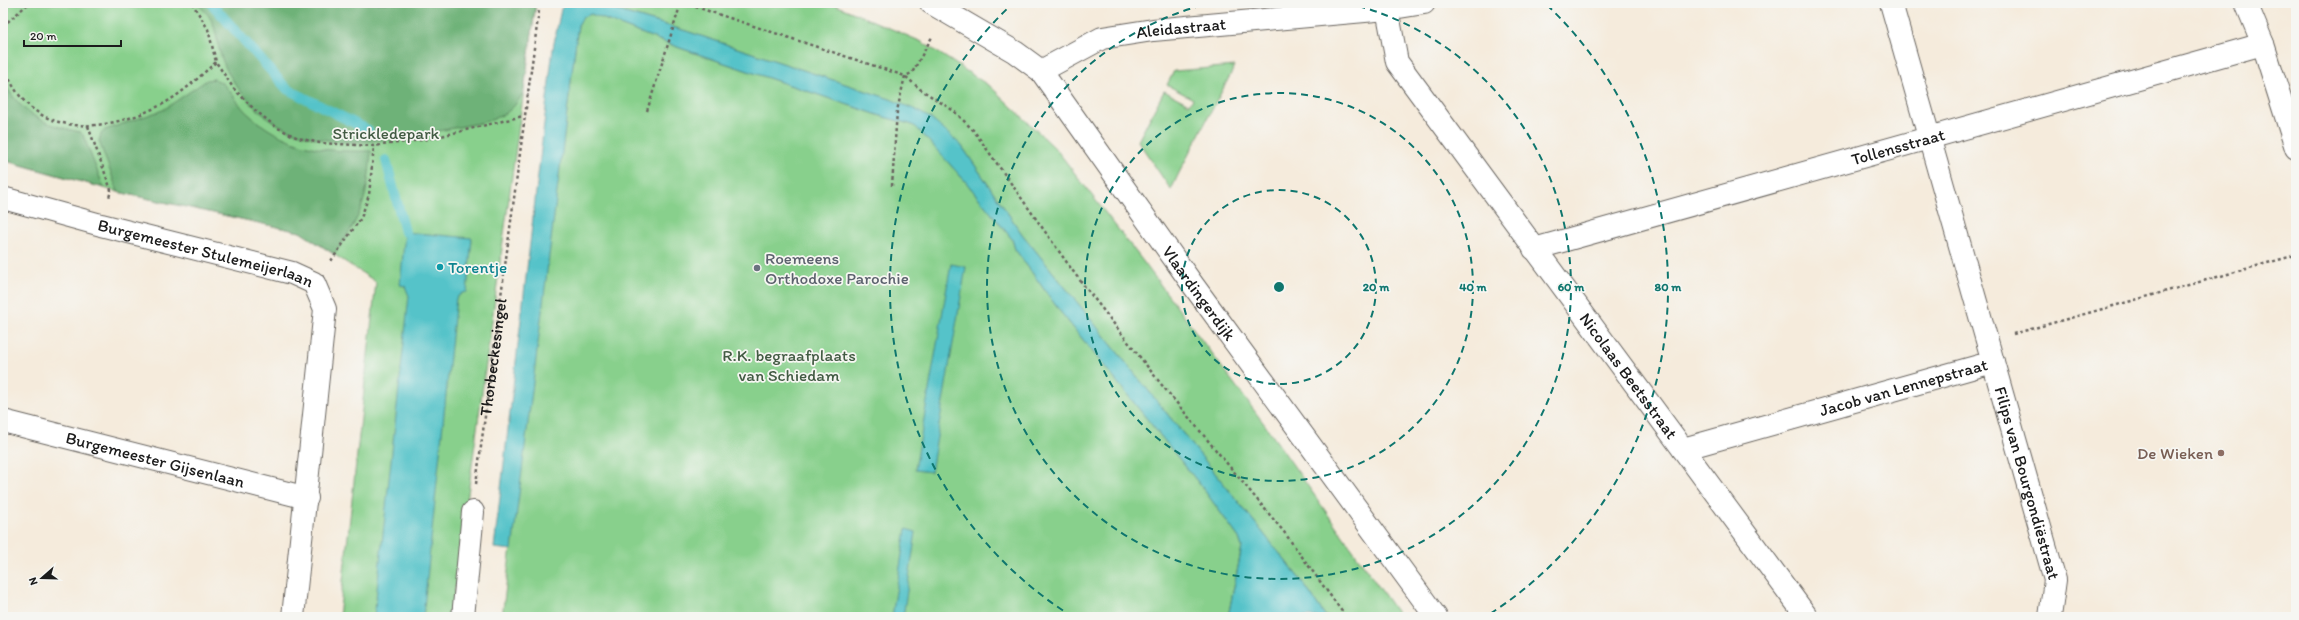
<svg xmlns="http://www.w3.org/2000/svg" width="2299" height="620" font-family="Itim,sans-serif">
	<rect width="100%" height="100%" fill="#f6f6f2"/>
	<filter id="ink" filterUnits="userSpaceOnUse"><feTurbulence type="fractalNoise" baseFrequency=".025" numOctaves="2"/><feDisplacementMap in="SourceGraphic" scale="8" xChannelSelector="R" yChannelSelector="G"/><feConvolveMatrix kernelMatrix="1 2 1 2 8 2 1 2 1" color-interpolation-filters="sRGB"/></filter>
	<filter id="wash" filterUnits="userSpaceOnUse"><feTurbulence type="fractalNoise" baseFrequency=".012" numOctaves="4" result="noise"/><feDisplacementMap in="SourceGraphic" scale="16" xChannelSelector="R" yChannelSelector="G"/><feGaussianBlur stdDeviation="0.9" result="paint"/><feColorMatrix in="noise" values="0 0 0 0 0 0 0 0 0 0 0 0 0 0 0 0 0 1.4 0 .05"/><feComposite in="paint" operator="in"/></filter>
	<g filter="url(#wash)">
		<rect width="100%" height="100%" fill="#f5ebdc"/>
		<path fill="#88d08c" stroke="#527654" d="M 3,3 L 536,3 L 451,617 L 339,617 L 376,282 L 300,232 L 118,192 L 3,160 Z
			M 592,3 L 831,3 L 922,42 L 991,87 L 1056,149 L 1142,260 L 1265,425 L 1400,617 L 1326,617 L 1303,583 L 1252,519 L 1022,234 L 961,145 L 890,99 L 686,31 Z
			M 591,14 L 680,48 L 884,117 L 910,124 L 917,127 L 965,181 L 1012,239 L 1015,249 L 1059,310 L 1202,487 L 1239,538 L 1242,547 L 1228,617 L 502,617 L 578,25 L 583,17 Z
			M 1235,66 L 1179,173 L 1171,190 L 1138,141 L 1164,91 L 1189,104 L 1193,99 L 1167,85 L 1174,71 Z"/>
		<path fill="#6eb278" stroke="#45674a" d="M 197,3 L 536,3 L 524,90 C 515,111 501,118 480,123 C 402,137 301,168 243,94 C 232,81 223,66 219,49 C 217,40 216,30 212,22 C 210,15 202,9 197,3 Z
			M 214,79 C 229,84 235,101 246,112 C 283,146 322,153 371,151 C 368,197 362,217 334,254 L 300,232 L 118,192 L 99,141 L 101,134 L 105,130 L 163,110 L 207,80 Z
			M 3,81 C 23,116 43,124 80,132 L 83,135 L 104,188 L 3,160 Z"/>
		<path fill="#55c3c9" stroke="#387072" d="M 566,3 L 592,3 L 686,31 L 890,99 L 916,110 L 930,118 L 961,145 L 1022,234 L 1252,519 L 1303,583 L 1326,617 L 1228,617 L 1242,547 L 1239,538 L 1202,487 L 1059,310 L 1015,249 L 1012,239 L 965,181 L 916,127 L 910,124 L 884,117 L 680,48 L 591,14 L 583,17 L 578,25 L 512,550 L 494,548 L 553,48 L 561,9 Z
			M 405,232 L 472,238 L 467,292 L 462,293 L 456,298 L 423,617 L 374,617 L 409,296 L 405,286 L 400,285 Z
			M 951,264 L 966,267 L 931,472 L 915,470 Z
			M 906,529 L 916,532 L 903,617 L 892,617 Z"/>
		<g fill="none" stroke-linecap="round" stroke-linejoin="round">
			<path stroke="#55c3c9" stroke-width="10" d="M 211,3 L 287,89 L 368,130
				M 386,160 L 405,232"/>
		</g>
	</g>
	<g filter="url(#ink)">
		<g fill="none" stroke-linecap="round" stroke-linejoin="round">
			<defs>
				<g id="minor">
					<path id="s2" d="M 931,3 L 1015,52 L 1041,71 L 1193,285 L 1436,617"/>
					<path id="s3" d="M 1891,3 L 2055,580 L 2050,617"/>
					<path d="M 2246,3 L 2263,44 L 2296,148"/>
					<path id="s4" d="M 1387,9 L 1397,62 L 1807,617"/>
					<path id="s5" d="M 1041,71 L 1102,38 L 1153,30 L 1387,9 L 1424,3"/>
					<path id="s6" d="M 3,198 L 101,225 L 292,273 L 314,283 L 325,309 L 293,617"/>
					<path id="s7" d="M 1534,249 L 2263,44"/>
					<path id="s8" d="M 3,421 L 307,498"/>
					<path id="s9" d="M 1683,449 L 1993,362"/>
					<path d="M 463,617 L 473,512"/>
				</g>
			</defs>
			<use href="#minor" stroke="#68645f" stroke-width="24"/>
			<g stroke="#68645f" stroke-width="2.5" stroke-dasharray="3 3" stroke-linecap="butt">
				<path d="M 192,3 L 208,29 L 216,62 L 234,89 L 255,110 L 276,127 L 298,138 L 320,143 L 374,146 L 429,139 L 523,116"/>
				<path d="M 684,3 L 905,76 L 920,89 L 954,111 L 974,131 L 1075,274 L 1161,384 L 1284,532 L 1346,617"/>
				<path d="M 3,26 L 29,3"/>
				<path d="M 3,62 C 26,139 100,136 161,105 C 182,94 199,77 216,62"/>
				<path d="M 647,111 L 681,3"/>
				<path d="M 88,126 L 111,190 L 109,198"/>
				<path d="M 892,186 L 897,111 L 905,76 L 912,73 L 932,37"/>
				<path d="M 331,261 L 361,218 L 369,195 L 374,146"/>
				<path d="M 2013,334 L 2296,255"/>
				<path id="s1" d="M 476,484 L 540,3"/>
			</g>
			<use href="#minor" stroke="#fff" stroke-width="22"/>
		</g>
	</g>
	<g fill="none" stroke="#0f766e" stroke-width="2" stroke-dasharray="7 5">
		<circle cx="1279" cy="287" r="97"/>
		<circle cx="1279" cy="287" r="194"/>
		<path d="M1347 3A292 292 0 1 1 1211 3"/>
		<path d="M1073 617A389 389 0 0 1 1011 5M1547 5A389 389 0 0 1 1485 617"/>
	</g>
	<circle fill="#0f9aa8" stroke="#f6f6f2" stroke-width="1.5" cx="440" cy="267" r="4"/>
	<circle fill="#6b7280" stroke="#f6f6f2" stroke-width="1.5" cx="757" cy="268" r="4"/>
	<circle fill="#8d6e63" stroke="#f6f6f2" stroke-width="1.5" cx="2221" cy="453" r="4"/>
	<g text-anchor="middle" dominant-baseline="central" stroke-width="3.5" stroke-linejoin="round" paint-order="stroke">
		<g font-size="17" fill="#1c1c1c" stroke="#f6f6f2">
			<text stroke="none"><textPath href="#s5" startOffset="149">Aleidastraat</textPath></text>
			<text stroke="none"><textPath href="#s7" startOffset="378">Tollensstraat</textPath></text>
			<text stroke="none"><textPath href="#s6" startOffset="210">Burgemeester Stulemeijerlaan</textPath></text>
			<text stroke="none"><textPath href="#s2" startOffset="402">Vlaardingerdijk</textPath></text>
			<text stroke="none"><textPath href="#s1" startOffset="128">Thorbeckesingel</textPath></text>
			<text stroke="none"><textPath href="#s4" startOffset="444">Nicolaas Beetsstraat</textPath></text>
			<text stroke="none"><textPath href="#s9" startOffset="229">Jacob van Lennepstraat</textPath></text>
			<text stroke="none"><textPath href="#s8" startOffset="157">Burgemeester Gijsenlaan</textPath></text>
			<text stroke="none"><textPath href="#s3" startOffset="499">Filips van Bourgondiëstraat</textPath></text>
		</g>
		<g font-size="17" fill="#425b43" stroke="#f6f6f2">
			<text x="386" y="133">Strickledepark</text>
			<text x="789" y="355">R.K. begraafplaats<tspan x="789" dy="20">van Schiedam</tspan></text>
		</g>
		<g font-size="17" fill="#5b616d" stroke="#f6f6f2" text-anchor="start">
			<text x="765" y="258">Roemeens<tspan x="765" dy="20">Orthodoxe Parochie</tspan></text>
		</g>
		<g font-size="17" fill="#0d838f" stroke="#f6f6f2" text-anchor="start">
			<text x="448" y="267">Torentje</text>
		</g>
		<g font-size="17" fill="#785e54" stroke="#f6f6f2" text-anchor="end">
			<text x="2213" y="453">De Wieken</text>
		</g>
	</g>
	<circle cx="1279" cy="287" r="6" fill="#0f766e" stroke="#f6f6f2" stroke-width="2"/>
	<g font-size="12" text-anchor="middle" font-weight="bold" fill="#0f766e" stroke="#f6f6f2" stroke-width="3.5" stroke-linejoin="round" paint-order="stroke">
		<text x="1376" y="291">20 m</text>
		<text x="1473" y="291">40 m</text>
		<text x="1571" y="291">60 m</text>
		<text x="1668" y="291">80 m</text>
	</g>
	<rect width="2299" height="620" fill="none" stroke="#f6f6f2" stroke-width="16"/>
	<g transform="translate(42 578) rotate(250)" stroke="#f6f6f2" stroke-width="3" paint-order="stroke">
	<path d="M0-3L7 15L0 10L-7 15Z" fill="#1c1c1c"/>
	<text y="-6" font-size="11" font-weight="bold" text-anchor="middle" fill="#1c1c1c">N</text>
	</g>
	<path d="M24 40v6h97v-6" fill="none" stroke="#1c1c1c" stroke-width="2"/>
	<text x="30" y="40" font-size="12" fill="#1c1c1c" stroke="#f6f6f2" stroke-width="3" paint-order="stroke">20 m</text>
</svg>
